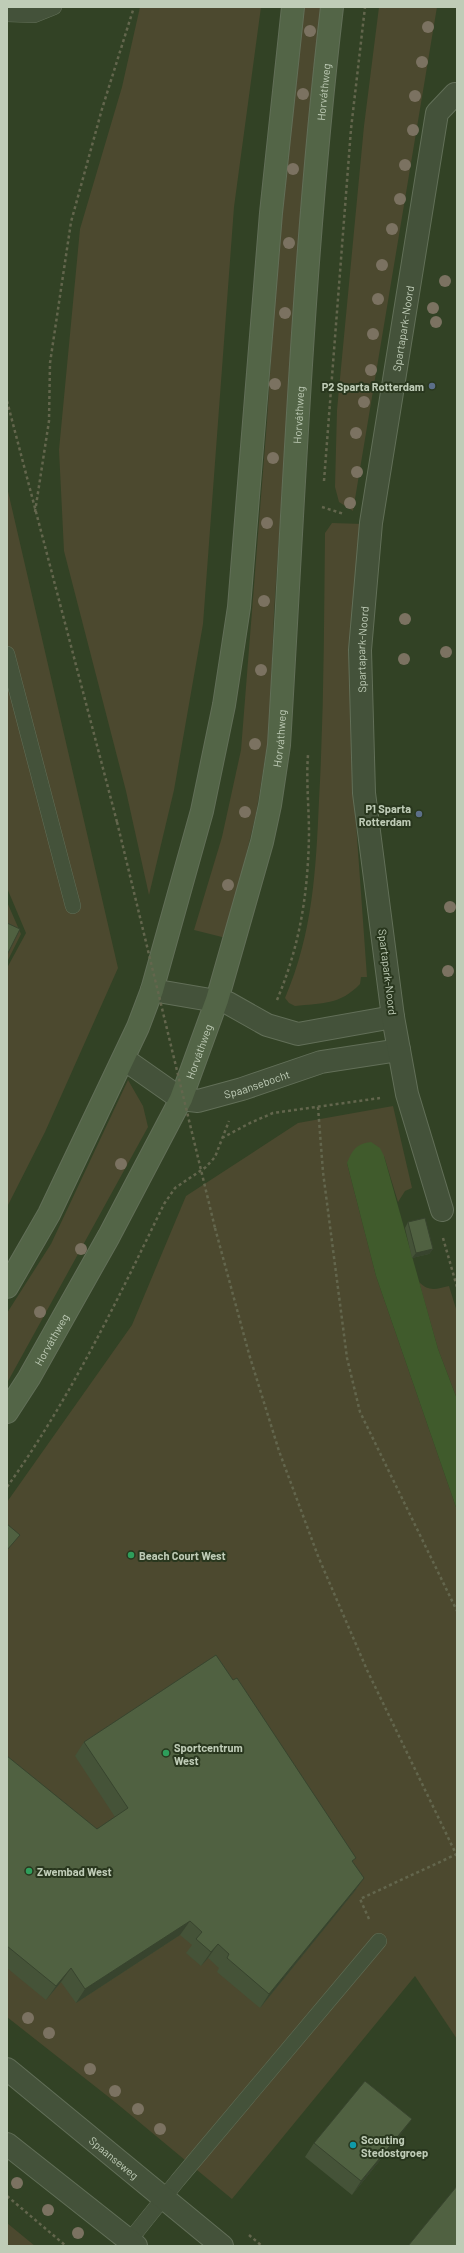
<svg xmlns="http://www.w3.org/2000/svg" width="464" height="2253" font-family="Barlow,sans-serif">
	<rect width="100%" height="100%" fill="#324225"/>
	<path fill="#4c492f" d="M 140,7 L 261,7 L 234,207 L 203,624 L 174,790 L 149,895 L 126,791 L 64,551 L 59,450 L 80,229 L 122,87 Z
		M 304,7 L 323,7 L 297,262 L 274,613 L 269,735 L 256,814 L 226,938 L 194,930 L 222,837 L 241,750 L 267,421 L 277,265 Z
		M 379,7 L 437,7 L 353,511 L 339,502 L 335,487 L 337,410 L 364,126 Z
		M 7,487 L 118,968 L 45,1132 L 7,1207 L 7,968 L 26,933 L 7,888 Z
		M 332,523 L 363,524 L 364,561 L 355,809 L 367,977 L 361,977 L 360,984 C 340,1005 322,1003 295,1006 L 289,1003 L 285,998 C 313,933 316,869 319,800 C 324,711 324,622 325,533 Z
		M 7,902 L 21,934 L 7,962 Z
		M 128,1080 L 143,1106 L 148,1127 L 7,1383 L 7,1313 L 51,1244 Z
		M 393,1106 L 412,1188 L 405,1191 L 398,1202 L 384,1156 L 347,1163 L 376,1276 L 457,1510 L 457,2039 L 415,1976 L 232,2199 L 115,2102 L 7,2017 L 7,1502 L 132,1325 L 186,1196 L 298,1123 Z
		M 419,1282 C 429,1292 436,1289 449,1286 L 457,1312 L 457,1399 L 438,1349 Z
		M 7,2223 L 35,2246 L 7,2246 Z"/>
	<path fill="#405b2c" d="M 371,1142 L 380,1148 L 384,1156 L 438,1349 L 457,1399 L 457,1510 L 376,1276 L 347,1163 C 352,1150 357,1143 371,1142 Z"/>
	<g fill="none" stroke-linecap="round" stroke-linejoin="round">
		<defs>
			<path id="service" d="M 7,14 L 34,15 L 54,7
				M 7,654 L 73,906
				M 129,2241 L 178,2180 L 379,1941"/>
			<g id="minor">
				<path d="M 152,990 L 228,1003 L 267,1025 L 298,1034 L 393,1017"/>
				<path id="s1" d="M 124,1059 L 181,1099 L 198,1101 L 242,1089 L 321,1062 L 399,1050"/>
				<path id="s2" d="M 442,1210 L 407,1094 L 393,1017 L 364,793 L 360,650 L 371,523 L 437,113 L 455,94"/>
			</g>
			<g id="tertiary">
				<path id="s3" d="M 7,2069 L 222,2246"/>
				<path d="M 7,2144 L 136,2246"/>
			</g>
			<g id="secondary">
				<path d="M 7,1287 L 49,1214 L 138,1027 L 152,990 L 202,811 L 224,705 L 239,607 L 271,213 L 293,7"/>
				<path id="s4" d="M 7,1412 L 29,1378 L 109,1236 L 181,1099 L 217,1000 L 262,842 L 270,805 L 279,745 C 294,498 303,253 332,7"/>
			</g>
		</defs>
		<use href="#service" stroke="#626f58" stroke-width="16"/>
		<use href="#minor" stroke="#626f58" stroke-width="24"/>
		<use href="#tertiary" stroke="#626f58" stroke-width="24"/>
		<use href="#secondary" stroke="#626f58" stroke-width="24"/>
		<path stroke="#63664d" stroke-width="2.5" stroke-dasharray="3 3" stroke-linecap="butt" d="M 7,401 L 117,822
			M 324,481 L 351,129 L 365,7
			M 322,507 L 344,514
			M 35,512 L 49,421 L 50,363 L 71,222 L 102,109 L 134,7
			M 277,1000 C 300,945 308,894 309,834 C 309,808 306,781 308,755
			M 318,1107 L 323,1172 L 347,1358 L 360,1412 L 457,1611
			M 222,1138 L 250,1123 L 273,1113 L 380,1098
			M 215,1228 L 249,1354 L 279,1451 L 318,1556 L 367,1670 L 457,1856
			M 443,1238 L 457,1287
			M 7,1487 C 70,1399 117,1301 164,1204 L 175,1188 L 206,1167 L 215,1157 L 229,1121
			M 369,1919 L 360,1899 L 457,1854
			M 7,2196 L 66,2246
			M 249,2235 L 262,2246"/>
		<use href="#service" stroke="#44523a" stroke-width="15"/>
		<use href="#minor" stroke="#44523a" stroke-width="22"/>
		<use href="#tertiary" stroke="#44523a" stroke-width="22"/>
		<use href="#secondary" stroke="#536547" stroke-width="22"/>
		<path stroke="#63664d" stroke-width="2.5" stroke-dasharray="3 3" stroke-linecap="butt" d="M 117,822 L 215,1228"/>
	</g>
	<g fill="#7b7261">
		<circle cx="428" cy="27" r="6"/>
		<circle cx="310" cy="31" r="6"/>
		<circle cx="422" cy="62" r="6"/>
		<circle cx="303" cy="94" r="6"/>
		<circle cx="415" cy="96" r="6"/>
		<circle cx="413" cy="130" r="6"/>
		<circle cx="405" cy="165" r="6"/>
		<circle cx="293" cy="169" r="6"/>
		<circle cx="400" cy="199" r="6"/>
		<circle cx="392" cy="229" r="6"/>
		<circle cx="289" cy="243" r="6"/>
		<circle cx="382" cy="265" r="6"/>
		<circle cx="445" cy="281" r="6"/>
		<circle cx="378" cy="299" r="6"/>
		<circle cx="433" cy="308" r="6"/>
		<circle cx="285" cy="313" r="6"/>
		<circle cx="436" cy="322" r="6"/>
		<circle cx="373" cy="334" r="6"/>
		<circle cx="371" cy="370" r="6"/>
		<circle cx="275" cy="384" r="6"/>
		<circle cx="364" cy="402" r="6"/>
		<circle cx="356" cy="433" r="6"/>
		<circle cx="273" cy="458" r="6"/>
		<circle cx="357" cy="472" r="6"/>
		<circle cx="350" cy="503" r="6"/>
		<circle cx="267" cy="523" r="6"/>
		<circle cx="264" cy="601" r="6"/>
		<circle cx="405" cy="619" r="6"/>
		<circle cx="446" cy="652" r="6"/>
		<circle cx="404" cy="659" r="6"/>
		<circle cx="261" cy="670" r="6"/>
		<circle cx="255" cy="744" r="6"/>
		<circle cx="245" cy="812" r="6"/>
		<circle cx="228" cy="885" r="6"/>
		<circle cx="450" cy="907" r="6"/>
		<circle cx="448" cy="971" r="6"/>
		<circle cx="121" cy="1164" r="6"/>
		<circle cx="81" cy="1249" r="6"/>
		<circle cx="40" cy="1312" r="6"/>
		<circle cx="28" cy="2018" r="6"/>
		<circle cx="49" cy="2033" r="6"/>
		<circle cx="90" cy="2069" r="6"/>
		<circle cx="115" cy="2091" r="6"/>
		<circle cx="138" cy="2109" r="6"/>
		<circle cx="160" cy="2129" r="6"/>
		<circle cx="17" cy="2183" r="6"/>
		<circle cx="48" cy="2210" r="6"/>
		<circle cx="78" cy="2233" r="6"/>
	</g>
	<path fill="#455338" d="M 408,1222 L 433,1249 L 429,1254 L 412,1258 L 405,1228 Z
		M 84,1742 L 353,1862 L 364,1878 L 354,1892 L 260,2008 L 217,1972 L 219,1968 L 208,1958 L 201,1966 L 186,1953 L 192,1945 L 180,1935 L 76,2003 L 61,1982 L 46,2000 L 7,1968 L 7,1756 L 97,1829 L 115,1817 L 75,1756 Z
		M 402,2133 L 352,2195 L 305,2157 L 314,2143 Z"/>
	<path fill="#38442e" d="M 433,1249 L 429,1254 L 412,1258 L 416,1253 Z
		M 364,1878 L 354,1892 L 260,2008 L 269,1994 Z
		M 190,1921 L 180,1935 L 76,2003 L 85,1989 Z
		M 218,1944 L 208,1958 L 201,1966 L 211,1952 Z
		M 71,1968 L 61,1982 L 46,2000 L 56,1986 Z
		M 412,2119 L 402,2133 L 352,2195 L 361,2181 Z"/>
	<path fill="#506141" stroke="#38442e" d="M 7,923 L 20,929 L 7,955 Z
		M 425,1218 L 433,1249 L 416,1253 L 408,1222 Z
		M 7,1524 L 20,1535 L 7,1550 Z
		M 216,1655 L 233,1680 L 237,1678 L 356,1858 L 352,1861 L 364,1878 L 269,1994 L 227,1958 L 229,1954 L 218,1944 L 211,1952 L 196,1939 L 202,1932 L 190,1921 L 85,1989 L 71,1968 L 56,1986 L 7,1946 L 7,1756 L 97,1829 L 128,1808 L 84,1742 Z
		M 365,2081 L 412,2119 L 361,2181 L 314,2143 Z
		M 457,2186 L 457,2246 L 408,2246 Z"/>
	<g fill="#5c6f8a" stroke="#29371e" stroke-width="1.5">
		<circle cx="432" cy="386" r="4"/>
		<circle cx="419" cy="814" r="4"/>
	</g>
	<g fill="#2e9e5b" stroke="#29371e" stroke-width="1.5">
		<circle cx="131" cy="1555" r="4"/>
		<circle cx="166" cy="1753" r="4"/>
		<circle cx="29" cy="1871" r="4"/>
	</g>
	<circle fill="#0f9aa8" stroke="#29371e" stroke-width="1.5" cx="353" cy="2145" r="4"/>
	<g text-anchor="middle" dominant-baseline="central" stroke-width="4" stroke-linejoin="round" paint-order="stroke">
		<g font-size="11" fill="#bfccb7" stroke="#29371e">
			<text stroke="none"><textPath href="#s4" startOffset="1381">Horváthweg</textPath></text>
			<text stroke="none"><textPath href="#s2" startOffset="893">Spartapark-Noord</textPath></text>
			<text stroke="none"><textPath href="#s4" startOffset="1057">Horváthweg</textPath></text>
			<text stroke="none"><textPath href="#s2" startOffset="569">Spartapark-Noord</textPath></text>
			<text stroke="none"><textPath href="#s4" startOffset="733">Horváthweg</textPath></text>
			<text transform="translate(388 972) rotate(83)">Spartapark-Noord</text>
			<text stroke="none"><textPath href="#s4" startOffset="409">Horváthweg</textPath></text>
			<text stroke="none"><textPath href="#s1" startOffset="148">Spaansebocht</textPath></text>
			<text stroke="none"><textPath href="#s4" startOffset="85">Horváthweg</textPath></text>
			<text stroke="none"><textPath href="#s3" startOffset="139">Spaanseweg</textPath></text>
		</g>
		<g font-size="11" font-weight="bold" fill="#bfccb7" stroke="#29371e" text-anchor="start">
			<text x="424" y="386" text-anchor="end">P2 Sparta Rotterdam</text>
			<text x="411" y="808" text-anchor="end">P1 Sparta<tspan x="411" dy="13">Rotterdam</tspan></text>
			<text x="139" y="1555">Beach Court West</text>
			<text x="174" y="1747">Sportcentrum<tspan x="174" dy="13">West</tspan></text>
			<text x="37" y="1871">Zwembad West</text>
			<text x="361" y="2139">Scouting<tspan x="361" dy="13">Stedostgroep</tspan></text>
		</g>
	</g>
	<rect width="464" height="2253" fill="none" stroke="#bfccb7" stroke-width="16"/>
</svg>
